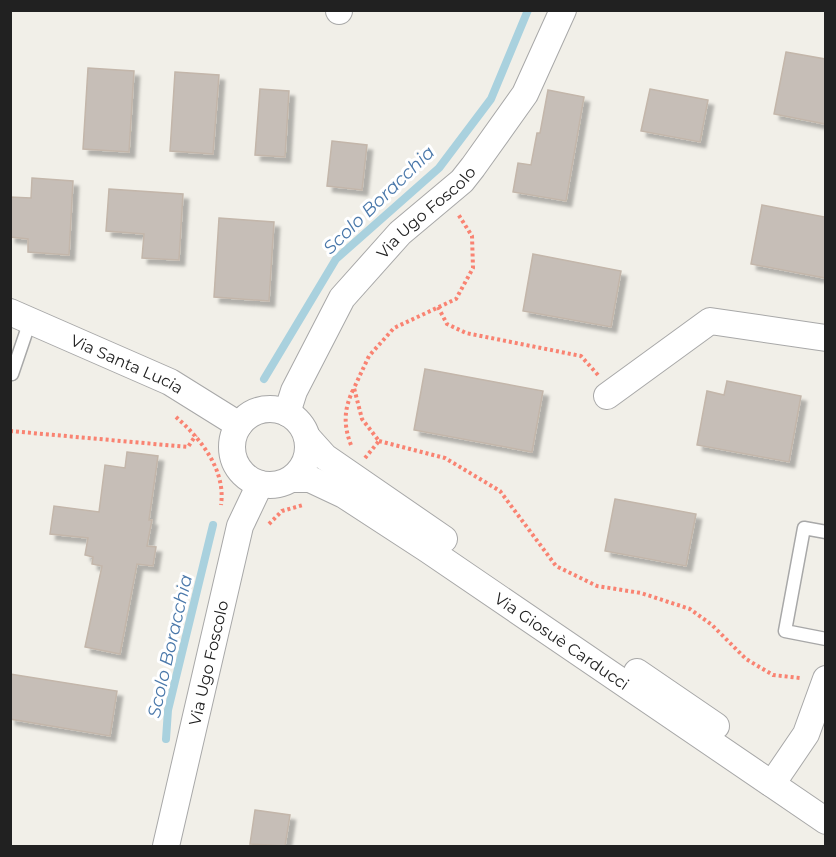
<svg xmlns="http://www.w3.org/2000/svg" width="836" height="857" font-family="Montserrat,sans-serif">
	<defs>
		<filter id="shadow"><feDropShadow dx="5.5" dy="5.5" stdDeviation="1.5" flood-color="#0004"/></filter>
	</defs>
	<rect width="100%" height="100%" fill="#f1efe8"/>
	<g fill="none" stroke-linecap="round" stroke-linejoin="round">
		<path stroke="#a9d1de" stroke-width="8" d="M 264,379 L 336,259 L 439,168 L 491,99 L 528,10
			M 166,739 L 168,710 L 213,525"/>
	</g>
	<path fill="#c6beb7" stroke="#c3b6aa" stroke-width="1.5" filter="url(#shadow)" d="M 786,52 L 825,59 L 825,124 L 774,114 Z
		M 88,68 L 134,71 L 129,152 L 83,149 Z
		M 175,72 L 219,75 L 213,154 L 170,151 Z
		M 260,89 L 289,91 L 285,157 L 255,155 Z
		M 650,89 L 708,100 L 700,142 L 641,131 Z
		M 548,90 L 584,97 L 566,201 L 513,192 L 518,163 L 531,165 L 537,133 L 540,133 Z
		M 332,141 L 367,145 L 362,190 L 327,186 Z
		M 32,178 L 73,181 L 69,255 L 28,252 L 28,239 L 10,237 L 10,197 L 31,198 Z
		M 109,189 L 183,194 L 179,260 L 142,258 L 144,234 L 106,231 Z
		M 762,205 L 825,217 L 825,278 L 751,264 Z
		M 219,218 L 274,222 L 269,301 L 214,297 Z
		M 533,254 L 621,271 L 611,327 L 523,311 Z
		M 425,369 L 543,391 L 532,452 L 414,430 Z
		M 727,381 L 801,396 L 789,462 L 697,445 L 707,391 L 724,395 Z
		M 127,452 L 158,456 L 149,520 L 152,520 L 147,546 L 156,547 L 153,566 L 137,564 L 120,654 L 85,647 L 102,566 L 92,564 L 93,557 L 85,555 L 88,538 L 50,534 L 54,506 L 99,512 L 105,465 L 125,468 Z
		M 615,499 L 696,514 L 686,566 L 605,551 Z
		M 10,674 L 117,691 L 110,736 L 10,719 Z
		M 255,810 L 290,815 L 285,846 L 250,844 Z"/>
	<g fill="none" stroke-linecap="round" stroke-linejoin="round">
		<defs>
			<path id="lane" d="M 12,374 L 30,321
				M 826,532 L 804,528 L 785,631 L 826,639"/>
			<g id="street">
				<path d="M 339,10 L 339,11"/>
				<path id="s1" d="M 10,312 L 170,382 L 239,425"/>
				<path d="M 607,396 L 710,321 L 826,338"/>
				<circle cx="270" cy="447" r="38"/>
				<path id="s2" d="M 287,413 L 294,391 L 342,298 L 400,233 L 462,181 L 473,167 L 525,94 L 563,10"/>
				<path d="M 307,437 L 325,457 L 444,539"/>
				<path id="s3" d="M 292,479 L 310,479 L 344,495 L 427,549 L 826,821"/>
				<path d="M 637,672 L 716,726"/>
				<path d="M 772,784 L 806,734 L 826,679"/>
				<path id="s4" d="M 166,846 L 240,526 L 260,484"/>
			</g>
		</defs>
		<use href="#lane" stroke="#a8a8a8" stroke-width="15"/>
		<use href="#street" stroke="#a8a8a8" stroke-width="28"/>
		<path stroke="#f98372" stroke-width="4" stroke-dasharray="3 3" stroke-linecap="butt" d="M 438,307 L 447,324 L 466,333 L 581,356 L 598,375
			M 176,417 C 201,439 226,470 221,505
			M 10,431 L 188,447 L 196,435
			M 379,441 L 445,458 L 500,491 L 556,566 L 597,586 L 641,593 L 690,609 L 712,625 L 746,659 L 773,675 L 800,678
			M 351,445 C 343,424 344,408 354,388
			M 365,458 L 379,441 L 362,419 L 354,388 L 369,356 L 394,328 L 456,299 L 473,268 L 472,236 L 458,214
			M 269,524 L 282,511 L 303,505"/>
		<use href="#lane" stroke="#fff" stroke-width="12"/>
		<use href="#street" stroke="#fff" stroke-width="26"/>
	</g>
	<g text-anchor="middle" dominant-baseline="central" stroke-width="6" stroke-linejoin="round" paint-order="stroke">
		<g font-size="16" fill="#212121" stroke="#fff">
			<text stroke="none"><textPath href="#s2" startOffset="248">Via Ugo Foscolo</textPath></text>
			<text stroke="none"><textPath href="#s1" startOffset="128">Via Santa Lucia</textPath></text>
			<text stroke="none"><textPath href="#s3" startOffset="318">Via Giosuè Carducci</textPath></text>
			<text stroke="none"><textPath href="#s4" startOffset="188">Via Ugo Foscolo</textPath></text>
		</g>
		<g font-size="18" font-style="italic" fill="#4a78aa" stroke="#fff">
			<text transform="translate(379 200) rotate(-44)">Scolo Boracchia</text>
			<text transform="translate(170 646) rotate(-77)">Scolo Boracchia</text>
		</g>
	</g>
	<rect width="836" height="857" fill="none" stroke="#212121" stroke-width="24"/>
</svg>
